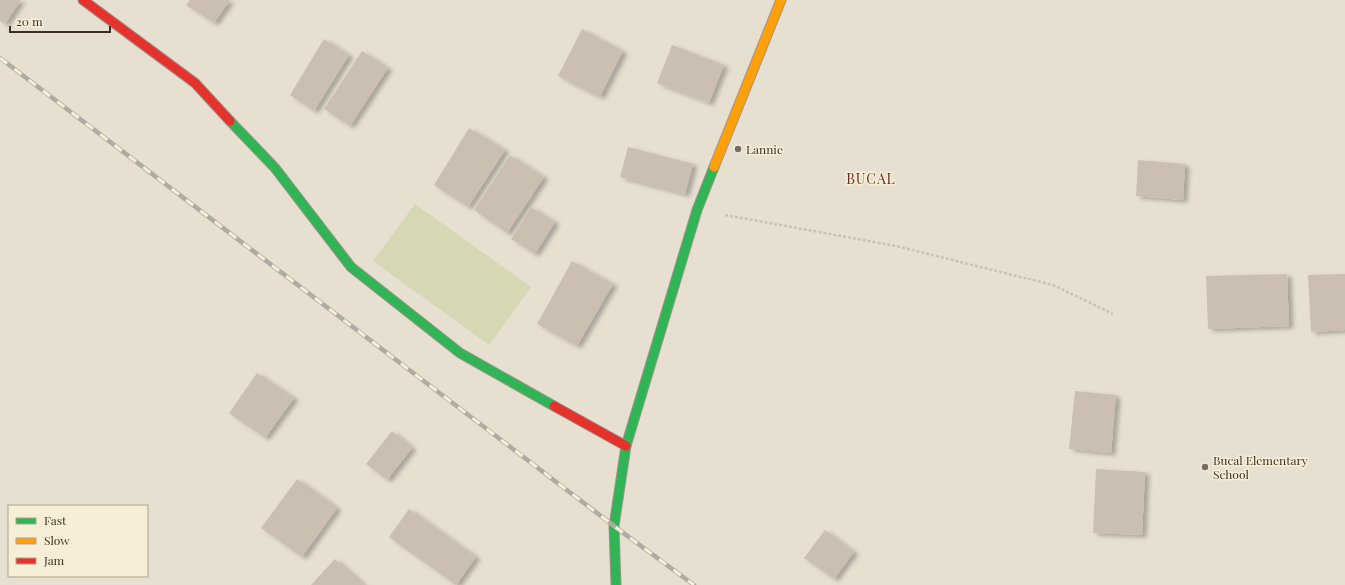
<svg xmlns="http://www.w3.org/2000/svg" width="1345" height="585" font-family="'Playfair Display',serif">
	<defs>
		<filter id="shadow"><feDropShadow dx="4.5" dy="2.5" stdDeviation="2" flood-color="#0004"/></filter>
	</defs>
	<rect width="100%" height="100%" fill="#e7e0d1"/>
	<path fill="#d6d7b3" d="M 415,204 L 531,287 L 489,345 L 373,261 Z"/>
	<path fill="#cbbfb2" filter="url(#shadow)" d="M 0,0 L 21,0 L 5,24 L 0,21 Z
		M 190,0 L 230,0 L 214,23 L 186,5 Z
		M 582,29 L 623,51 L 600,97 L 558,76 Z
		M 324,39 L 349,55 L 314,111 L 290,95 Z
		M 672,45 L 724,65 L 709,103 L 657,83 Z
		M 362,51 L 388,68 L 350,126 L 324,109 Z
		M 469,128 L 505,150 L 468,207 L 434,185 Z
		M 628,147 L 693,164 L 685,194 L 620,177 Z
		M 510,155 L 544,177 L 507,233 L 474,210 Z
		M 1138,160 L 1185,164 L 1183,200 L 1136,196 Z
		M 531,207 L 555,222 L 535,254 L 511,239 Z
		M 572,261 L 613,284 L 577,346 L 537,324 Z
		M 1287,274 L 1289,326 L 1208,329 L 1206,276 Z
		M 1345,274 L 1345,330 L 1311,332 L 1308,275 Z
		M 257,373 L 294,398 L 265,438 L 229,413 Z
		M 1075,391 L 1116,395 L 1111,453 L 1069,449 Z
		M 392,431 L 412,448 L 387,480 L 366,464 Z
		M 1096,469 L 1145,472 L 1142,535 L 1093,533 Z
		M 297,479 L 337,508 L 302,557 L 261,528 Z
		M 409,509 L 476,557 L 456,585 L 389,537 Z
		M 825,530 L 854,552 L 834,579 L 804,558 Z
		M 335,559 L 364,585 L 311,585 Z"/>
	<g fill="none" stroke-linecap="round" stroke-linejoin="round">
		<defs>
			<path id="fast" d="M 230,121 L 275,168 L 351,267 L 460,353 L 554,406
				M 616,585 L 614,526 L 626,446 L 697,210 L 714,167"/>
			<path id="slow" d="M 714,167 L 781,0"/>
			<path id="jam" d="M 83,0 L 195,83 L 230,121
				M 554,406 L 626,446"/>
		</defs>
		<use href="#fast" stroke="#9c958a" stroke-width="11"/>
		<use href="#slow" stroke="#9c958a" stroke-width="11"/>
		<use href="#jam" stroke="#9c958a" stroke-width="11"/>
		<path stroke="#c8c2b9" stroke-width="2.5" stroke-dasharray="3 2" stroke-linecap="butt" d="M 725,215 L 896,246 L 1053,285 L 1113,314"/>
		<use href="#fast" stroke="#30b455" stroke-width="9"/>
		<use href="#slow" stroke="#ff9f0a" stroke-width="9"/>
		<use href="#jam" stroke="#e5322d" stroke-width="9"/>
		<defs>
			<path id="rail" d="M 0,58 L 614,526 L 694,585"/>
		</defs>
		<use href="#rail" stroke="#afaaa2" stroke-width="4.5"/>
		<use href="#rail" stroke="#f7eed8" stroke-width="3" stroke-dasharray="9" stroke-linecap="butt"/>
	</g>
	<g fill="#786c5e" stroke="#f7eed8" stroke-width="1.5">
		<circle cx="738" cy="149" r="4"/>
		<circle cx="1205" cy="467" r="4"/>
	</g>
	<g text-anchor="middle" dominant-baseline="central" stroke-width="3" stroke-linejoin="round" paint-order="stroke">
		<g font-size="12" fill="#3d2e20" stroke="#f7eed8" text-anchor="start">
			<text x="746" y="149">Lannie</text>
			<text x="1213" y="460">Bucal Elementary<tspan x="1213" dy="14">School</tspan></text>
		</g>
		<g font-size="14" letter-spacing="1" fill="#6b2e1e" stroke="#f7eed8">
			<text x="871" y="178">BUCAL</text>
		</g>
	</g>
	<rect x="8" y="505" width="140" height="72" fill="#f7eed8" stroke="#ada18e"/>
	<rect x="16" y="518" width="20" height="6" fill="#30b455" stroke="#ada18e"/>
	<text x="44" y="525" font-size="12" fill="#3d2e20">Fast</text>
	<rect x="16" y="538" width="20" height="6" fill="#ff9f0a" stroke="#ada18e"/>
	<text x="44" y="545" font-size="12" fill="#3d2e20">Slow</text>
	<rect x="16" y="558" width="20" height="6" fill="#e5322d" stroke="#ada18e"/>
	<text x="44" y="565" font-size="12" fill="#3d2e20">Jam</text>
	<path d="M10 26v6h100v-6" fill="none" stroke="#3d2e20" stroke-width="2"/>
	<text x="16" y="26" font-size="12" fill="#3d2e20" stroke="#f7eed8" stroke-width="3" paint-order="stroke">20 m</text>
</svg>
